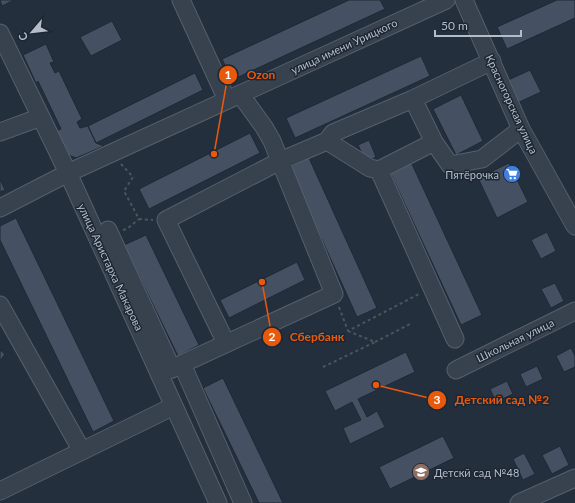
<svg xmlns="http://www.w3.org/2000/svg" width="575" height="503" font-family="Lato,sans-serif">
	<rect width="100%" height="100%" fill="#242f3e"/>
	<path fill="#455162" stroke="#1f2835" d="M 0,0 L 14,0 L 2,6 Z
		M 349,0 L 380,0 L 385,9 L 232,80 L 222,59 Z
		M 557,0 L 575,0 L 575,18 L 507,49 L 497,27 Z
		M 112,21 L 122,40 L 91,56 L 80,37 Z
		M 46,44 L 54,62 L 50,63 L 55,73 L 59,71 L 82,119 L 77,122 L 80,128 L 88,126 L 96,143 L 104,146 L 76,158 L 66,154 L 56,131 L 61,129 L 38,81 L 36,83 L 23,55 Z
		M 421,56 L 430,76 L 295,138 L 286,118 Z
		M 530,70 L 541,92 L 515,104 L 504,82 Z
		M 195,73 L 203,90 L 96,143 L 88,126 Z
		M 461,95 L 483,141 L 456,155 L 433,109 Z
		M 250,133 L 260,153 L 149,209 L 139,189 Z
		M 369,140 L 376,157 L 366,162 L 358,145 Z
		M 309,158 L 377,308 L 357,317 L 289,167 Z
		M 411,162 L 482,315 L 461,325 L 390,172 Z
		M 509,163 L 528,202 L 497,218 L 478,178 Z
		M 0,179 L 5,190 L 0,192 Z
		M 16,218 L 114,421 L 93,432 L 0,240 L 0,226 Z
		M 547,232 L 556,251 L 541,259 L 531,240 Z
		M 146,235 L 199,345 L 178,356 L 124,245 Z
		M 297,262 L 305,280 L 229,318 L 220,300 Z
		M 555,283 L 564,301 L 551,308 L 541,289 Z
		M 571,348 L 575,356 L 575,367 L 564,372 L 556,356 Z
		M 0,350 L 5,354 L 0,361 Z
		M 406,352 L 415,372 L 358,399 L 367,417 L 377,411 L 385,427 L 350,444 L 343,428 L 361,420 L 352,402 L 335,411 L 325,391 Z
		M 537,366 L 543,379 L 526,387 L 520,374 Z
		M 223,378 L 283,503 L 259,503 L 203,388 Z
		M 507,381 L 513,394 L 496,402 L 490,389 Z
		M 443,436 L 454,458 L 390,489 L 379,467 Z
		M 560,446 L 569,465 L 552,474 L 542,455 Z
		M 524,453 L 535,474 L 523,480 L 513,459 Z"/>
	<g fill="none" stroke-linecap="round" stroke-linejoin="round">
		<defs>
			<path id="minor" d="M 181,0 L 227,100
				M 464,0 L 521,129 L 575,226
				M 0,33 L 68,173 L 218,503
				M 413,99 L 434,142
				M 0,132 L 41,117
				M 327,141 L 333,133 L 413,99 L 492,61
				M 0,208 L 68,173 L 446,0
				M 108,230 L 172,369
				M 0,305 L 82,451
				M 455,339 L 379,170 L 434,142 L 450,165 L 482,159 L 521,129
				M 226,343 L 166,220 L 280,161 L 327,141 L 370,168 L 379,170
				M 182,364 L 243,503
				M 456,370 L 575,311
				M 160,374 L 334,294 L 272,141 L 264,127 L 240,94
				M 0,491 L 174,406
				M 519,503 L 575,478"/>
		</defs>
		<use href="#minor" stroke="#565f6c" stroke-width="19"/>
		<path stroke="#44595c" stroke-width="2" stroke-dasharray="3 3" stroke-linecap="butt" d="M 121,164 L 133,177 L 124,191 L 139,219 L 153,220
			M 123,230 L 127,229 L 139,219
			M 339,307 L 348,331 L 419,294
			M 375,342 L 412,323
			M 323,367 L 375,342 L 348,331"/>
		<use href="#minor" stroke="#38414e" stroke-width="17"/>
	</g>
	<defs>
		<symbol id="supermarket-disc" viewBox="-11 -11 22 22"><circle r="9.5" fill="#3f7fe0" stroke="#1d2633"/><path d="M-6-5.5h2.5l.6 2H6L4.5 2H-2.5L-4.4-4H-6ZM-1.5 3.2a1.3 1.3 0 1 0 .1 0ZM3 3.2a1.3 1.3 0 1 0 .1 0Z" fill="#fff"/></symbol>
		<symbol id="school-disc" viewBox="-11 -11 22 22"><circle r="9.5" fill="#8d6e63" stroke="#1d2633"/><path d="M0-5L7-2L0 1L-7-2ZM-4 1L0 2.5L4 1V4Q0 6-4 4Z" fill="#fff"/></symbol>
	</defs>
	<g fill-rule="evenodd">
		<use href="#supermarket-disc" x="502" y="164" width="20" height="20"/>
		<use href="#school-disc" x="411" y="462" width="20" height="20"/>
	</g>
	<g text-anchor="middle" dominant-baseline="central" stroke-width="3" stroke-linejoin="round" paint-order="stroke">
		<g font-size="11" fill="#b4bcc9" stroke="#1d2633">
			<text transform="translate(344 46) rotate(-25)">улица имени Урицкого</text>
			<text transform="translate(512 104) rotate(65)">Красногорская улица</text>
			<text transform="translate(111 267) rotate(65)">улица Аристарха Макарова</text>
			<text transform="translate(515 340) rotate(-26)">Школьная улица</text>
		</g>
		<g font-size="11" fill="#b4bcc9" stroke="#1d2633" text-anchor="end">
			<text x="499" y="174">Пятёрочка</text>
			<text x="434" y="472" text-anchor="start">Детскй сад №48</text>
		</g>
	</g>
	<path fill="none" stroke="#e8590c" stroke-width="1.5" d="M214 154L228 75M262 282L272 337M376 385L437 400"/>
	<g fill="#e8590c" stroke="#1d2633" stroke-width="1.5">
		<circle cx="214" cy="154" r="4"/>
		<circle cx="262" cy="282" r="4"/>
		<circle cx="376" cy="385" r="4"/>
		<circle cx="228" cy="75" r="10"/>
		<circle cx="272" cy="337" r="10"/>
		<circle cx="437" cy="400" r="10"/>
	</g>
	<g font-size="12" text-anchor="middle" font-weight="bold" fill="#fff">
		<text x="228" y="79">1</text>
		<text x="272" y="341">2</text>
		<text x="437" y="404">3</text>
	</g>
	<g font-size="12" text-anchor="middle" font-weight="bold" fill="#e8590c" stroke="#1d2633" stroke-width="3" stroke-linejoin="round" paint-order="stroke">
		<text x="261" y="79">Ozon</text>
		<text x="317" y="341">Сбербанк</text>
		<text x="502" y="404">Детский сад №2</text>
	</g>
	<g transform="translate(32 32) rotate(242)" stroke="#1d2633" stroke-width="3" paint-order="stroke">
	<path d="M0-3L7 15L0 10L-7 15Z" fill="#b4bcc9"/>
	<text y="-6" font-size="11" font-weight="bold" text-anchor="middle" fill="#b4bcc9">С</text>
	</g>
	<path d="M435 30v6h86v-6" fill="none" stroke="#b4bcc9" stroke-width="2"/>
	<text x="441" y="30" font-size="12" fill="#b4bcc9" stroke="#1d2633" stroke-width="3" paint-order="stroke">50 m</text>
</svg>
